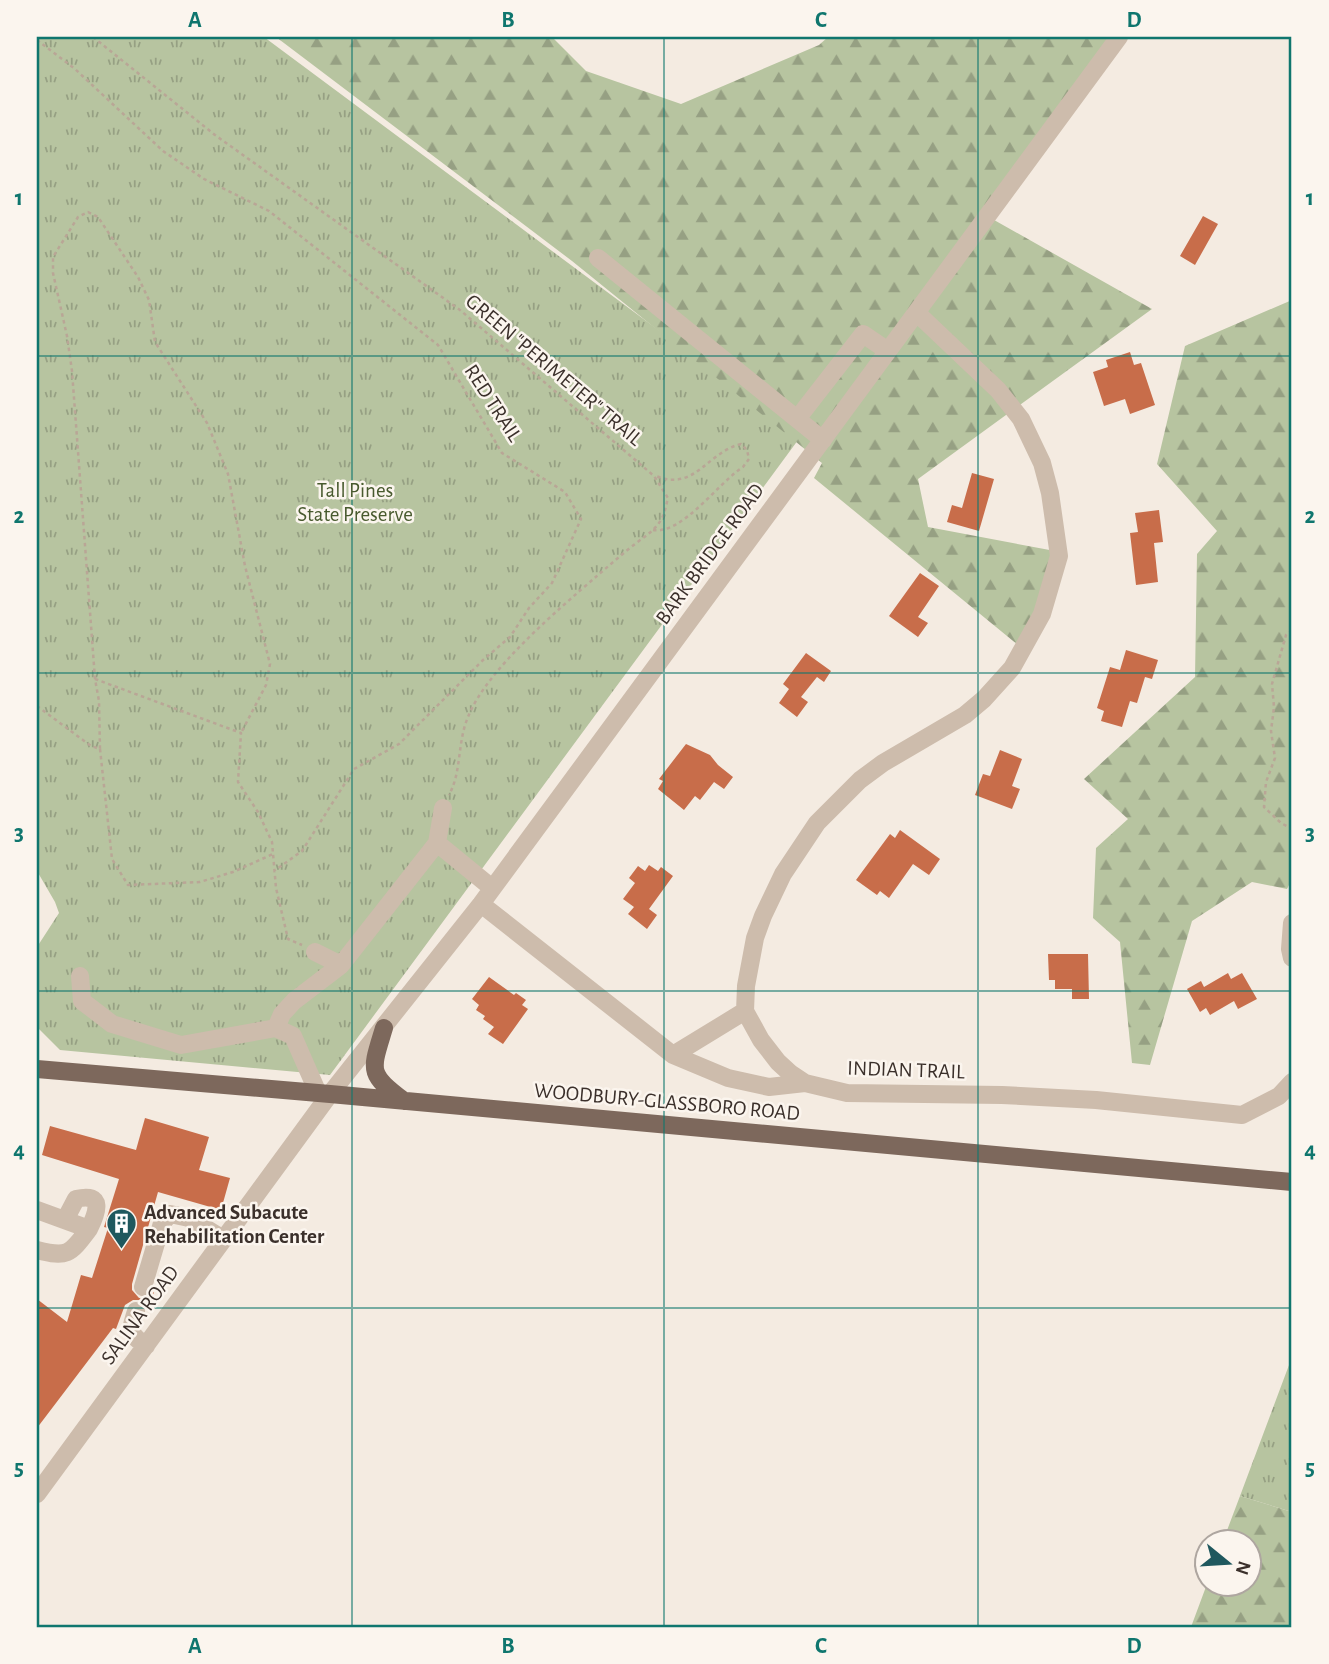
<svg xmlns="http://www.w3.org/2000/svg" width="1329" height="1664" font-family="'Alegreya Sans',sans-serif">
	<defs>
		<pattern id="grass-tufts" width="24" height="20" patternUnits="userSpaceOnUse" patternTransform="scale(1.75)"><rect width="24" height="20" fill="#b7c4a0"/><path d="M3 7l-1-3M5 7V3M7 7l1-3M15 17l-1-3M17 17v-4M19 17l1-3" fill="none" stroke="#96a083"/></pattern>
		<pattern id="forest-firs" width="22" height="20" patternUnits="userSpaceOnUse" patternTransform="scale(1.75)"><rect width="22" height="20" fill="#b7c4a0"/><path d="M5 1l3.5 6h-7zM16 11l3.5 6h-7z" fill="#96a083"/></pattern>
	</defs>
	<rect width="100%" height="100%" fill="#f4ebe1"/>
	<path fill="url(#grass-tufts)" d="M 37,37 L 264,37 L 801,436 L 330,1075 L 60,1050 L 37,1027 L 37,947 L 59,913 L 55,902 L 37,871 Z
		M 1292,1357 L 1292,1512 L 1240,1496 Z"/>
	<path fill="url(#forest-firs)" d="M 276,37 L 552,37 L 586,71 L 681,104 L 819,45 L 828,37 L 1118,37 L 987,216 L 1152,309 L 918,479 L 928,527 L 1055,551 L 1024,650 L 814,478 L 822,463 L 572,261 Z
		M 1292,300 L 1292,879 L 1287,889 L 1252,882 L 1192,921 L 1150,1065 L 1132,1063 L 1120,942 L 1093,918 L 1096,848 L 1128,819 L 1084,779 L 1195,677 L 1197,554 L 1217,531 L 1157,464 L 1185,346 Z
		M 1240,1496 L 1292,1512 L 1292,1627 L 1191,1627 L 1207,1584 L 1248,1584 L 1248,1542 L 1223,1541 Z"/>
	<path fill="#c86d4a" d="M 1203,216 L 1218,224 L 1195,265 L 1180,256 Z
		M 1130,352 L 1134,365 L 1141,363 L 1155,405 L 1130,414 L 1125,399 L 1104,406 L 1093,372 L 1108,367 L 1106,360 Z
		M 972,473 L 994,479 L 979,531 L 947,522 L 952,505 L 962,508 Z
		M 1159,510 L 1163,542 L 1154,543 L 1158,582 L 1136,585 L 1130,533 L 1138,532 L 1135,513 Z
		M 920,573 L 939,586 L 918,617 L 928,623 L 918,637 L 889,616 Z
		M 1126,650 L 1158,660 L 1152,679 L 1145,677 L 1137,703 L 1130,701 L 1122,727 L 1101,721 L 1104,711 L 1097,708 L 1110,667 L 1120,670 Z
		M 806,653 L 831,671 L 824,682 L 817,677 L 801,697 L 808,702 L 797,717 L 779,703 L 789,689 L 783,684 Z
		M 686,744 L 710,755 L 718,765 L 733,777 L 724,789 L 714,782 L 700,800 L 695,796 L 684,810 L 658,789 L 663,781 L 659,779 Z
		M 1000,750 L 1022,759 L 1012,786 L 1020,789 L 1012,809 L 975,795 L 983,774 L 990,776 Z
		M 900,830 L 940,859 L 929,875 L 913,864 L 889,898 L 880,891 L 877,895 L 856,880 L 890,834 L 895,838 Z
		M 649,865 L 658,871 L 661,867 L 673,876 L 649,909 L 657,915 L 647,929 L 628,914 L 634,907 L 623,899 L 635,883 L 629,878 L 638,866 L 645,871 Z
		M 1048,954 L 1088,954 L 1089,999 L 1072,999 L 1072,989 L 1055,989 L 1055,980 L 1049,980 Z
		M 1228,973 L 1231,979 L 1242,973 L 1257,999 L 1238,1009 L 1234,1001 L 1210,1015 L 1206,1008 L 1200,1012 L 1187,989 L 1201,981 L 1204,987 Z
		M 489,977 L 514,995 L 516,993 L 526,1000 L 522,1005 L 528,1009 L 503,1044 L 488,1034 L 494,1027 L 483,1019 L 485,1016 L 476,1010 L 479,1005 L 472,999 Z
		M 145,1118 L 209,1137 L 199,1170 L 230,1178 L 221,1210 L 158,1192 L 132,1284 L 132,1290 L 139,1298 L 146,1298 L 154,1292 L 148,1311 L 145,1304 L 139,1300 L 133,1300 L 125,1305 L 116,1329 L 113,1328 L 37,1428 L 37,1299 L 67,1322 L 81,1275 L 92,1278 L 108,1228 L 104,1227 L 119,1179 L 42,1155 L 50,1126 L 136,1150 Z"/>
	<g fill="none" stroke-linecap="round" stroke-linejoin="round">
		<path stroke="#b9a696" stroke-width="2.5" stroke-dasharray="3.5 3.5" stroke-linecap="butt" d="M 93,37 L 215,135 L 460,310 L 654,476 L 668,498 C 666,505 665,513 662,518 C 655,531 645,536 635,544 C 622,554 610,565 598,575 C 558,610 487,669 468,717 C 457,743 462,771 449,795
			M 37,40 L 75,69 L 163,151 L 204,179 L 269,211 L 438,345 L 502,453 L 565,492 L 581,519 L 552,583 L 529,608 L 510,637 L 483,660 L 399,744 L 354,769 L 302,851 L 274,871
			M 653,530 C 682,535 718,483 743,467 L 749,459 L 747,450 L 741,444 C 707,452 695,492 656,476
			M 1292,630 L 1286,635 L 1272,684 L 1274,707 L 1271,731 L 1275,758 L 1266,782 L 1264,807 L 1281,823 L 1292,829
			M 95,679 L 72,371 L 67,336 L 53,273 L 53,257 L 78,217 L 88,212 L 98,217 L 138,277 L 149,300 L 155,342 L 207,423 L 228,474 L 245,566 L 270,664 L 266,685 L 241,733
			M 37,706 L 91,746 L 100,749 L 99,701 L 95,679 L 241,733 L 238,782 L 258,812 L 272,842 L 276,888 L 288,939 L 302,945
			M 100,749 L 112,859 L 128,885 L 200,882 L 233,872 L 273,854"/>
		<path stroke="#cdbcac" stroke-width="18" d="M 598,258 L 797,419
			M 823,440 L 797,419 L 863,334 L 888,351
			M 437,843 L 492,888
			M 481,904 L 673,1055 L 728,1078 L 769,1087 L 805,1083 L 847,1093 L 1002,1095 L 1096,1100 L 1242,1115 L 1279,1096 L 1292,1082
			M 1292,923 L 1290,949 L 1292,958
			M 315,952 L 341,965
			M 80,976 L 82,1001 L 112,1024 L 181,1045 L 276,1028 L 293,1036 L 318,1093
			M 276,1028 L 282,1014 L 294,1001 L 341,965 L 437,843 L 443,808
			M 673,1055 L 745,1011
			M 805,1083 L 790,1073 L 778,1062 L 761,1040 L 745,1011 L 746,986 L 755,938 L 763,916 L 783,874 L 817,823 L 860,780 L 883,763 L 965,715 L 984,699 L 1012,668 L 1042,614 L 1059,556 L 1050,493 L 1042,463 L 1021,419 L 998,390 L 918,314
			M 37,1210 L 89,1229 C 70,1254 68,1258 37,1250
			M 65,1220 L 76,1199 C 105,1192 97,1213 89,1229
			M 143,1287 L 162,1223 L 170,1214 L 189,1218 L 223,1239
			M 136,1311 C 130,1331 128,1333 146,1346
			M 37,1494 L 330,1094 L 481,904 L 1119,37"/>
		<path stroke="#7d685c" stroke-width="18" d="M 384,1028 C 371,1071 367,1073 404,1101
			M 37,1069 L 330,1094 L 1292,1182"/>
	</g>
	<path fill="none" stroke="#0f766e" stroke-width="2" stroke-opacity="0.55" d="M 352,37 L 352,1627M 664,37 L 664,1627M 978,37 L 978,1627M 37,356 L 1292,356M 37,673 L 1292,673M 37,991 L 1292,991M 37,1308 L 1292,1308"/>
	<defs>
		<symbol id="building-pin" viewBox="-11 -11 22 30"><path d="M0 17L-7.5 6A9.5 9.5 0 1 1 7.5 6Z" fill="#1f585e" stroke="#fbf5ee"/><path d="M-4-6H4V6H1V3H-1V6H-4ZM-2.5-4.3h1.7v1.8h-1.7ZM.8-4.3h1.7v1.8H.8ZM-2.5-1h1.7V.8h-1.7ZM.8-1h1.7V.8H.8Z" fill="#fff"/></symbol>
	</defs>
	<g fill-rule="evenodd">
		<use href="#building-pin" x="104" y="1206" width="35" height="47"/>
	</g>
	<g text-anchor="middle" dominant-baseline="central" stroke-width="5" stroke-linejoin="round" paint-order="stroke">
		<g font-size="21" fill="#3b302b" stroke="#fbf5ee">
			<text transform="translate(554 370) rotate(40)">GREEN "PERIMETER" TRAIL</text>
			<text transform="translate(493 403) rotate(57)">RED TRAIL</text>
			<text transform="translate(710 554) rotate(-54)">BARK BRIDGE ROAD</text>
			<text transform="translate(906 1070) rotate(2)">INDIAN TRAIL</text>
			<text transform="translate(667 1102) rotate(5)">WOODBURY-GLASSBORO ROAD</text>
			<text transform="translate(140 1315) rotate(-54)">SALINA ROAD</text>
		</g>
		<g font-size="21" fill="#485a2e" stroke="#fbf5ee">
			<text x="355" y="490">Tall Pines<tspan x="355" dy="24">State Preserve</tspan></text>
		</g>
		<g font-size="21" font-weight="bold" fill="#3b302b" stroke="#fbf5ee" text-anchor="start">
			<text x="144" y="1212">Advanced Subacute<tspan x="144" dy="24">Rehabilitation Center</tspan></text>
		</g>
	</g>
	<rect width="1329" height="1664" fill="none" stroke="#fbf5ee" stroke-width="77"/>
	<g transform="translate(1228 1563) rotate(108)"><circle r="33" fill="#fbf5ee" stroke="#aea6a0" stroke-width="2"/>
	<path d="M0-5L12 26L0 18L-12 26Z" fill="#1f585e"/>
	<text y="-10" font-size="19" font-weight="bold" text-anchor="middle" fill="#3b302b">N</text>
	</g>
	<rect x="38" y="38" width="1252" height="1588" fill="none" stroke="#0f766e" stroke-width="2.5"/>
	<g font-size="23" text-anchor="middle" font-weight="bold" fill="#0f766e">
		<text x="195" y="27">A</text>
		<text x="508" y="27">B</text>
		<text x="821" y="27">C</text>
		<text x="1134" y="27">D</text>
		<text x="19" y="205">1</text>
		<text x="1310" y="205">1</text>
		<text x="19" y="523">2</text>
		<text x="1310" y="523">2</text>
		<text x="19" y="840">3</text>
		<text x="1310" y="840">3</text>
		<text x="19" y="1157">4</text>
		<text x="1310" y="1157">4</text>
		<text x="19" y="1475">5</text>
		<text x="1310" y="1475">5</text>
		<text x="195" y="1653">A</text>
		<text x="508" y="1653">B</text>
		<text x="821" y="1653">C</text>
		<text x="1134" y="1653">D</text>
	</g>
</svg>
